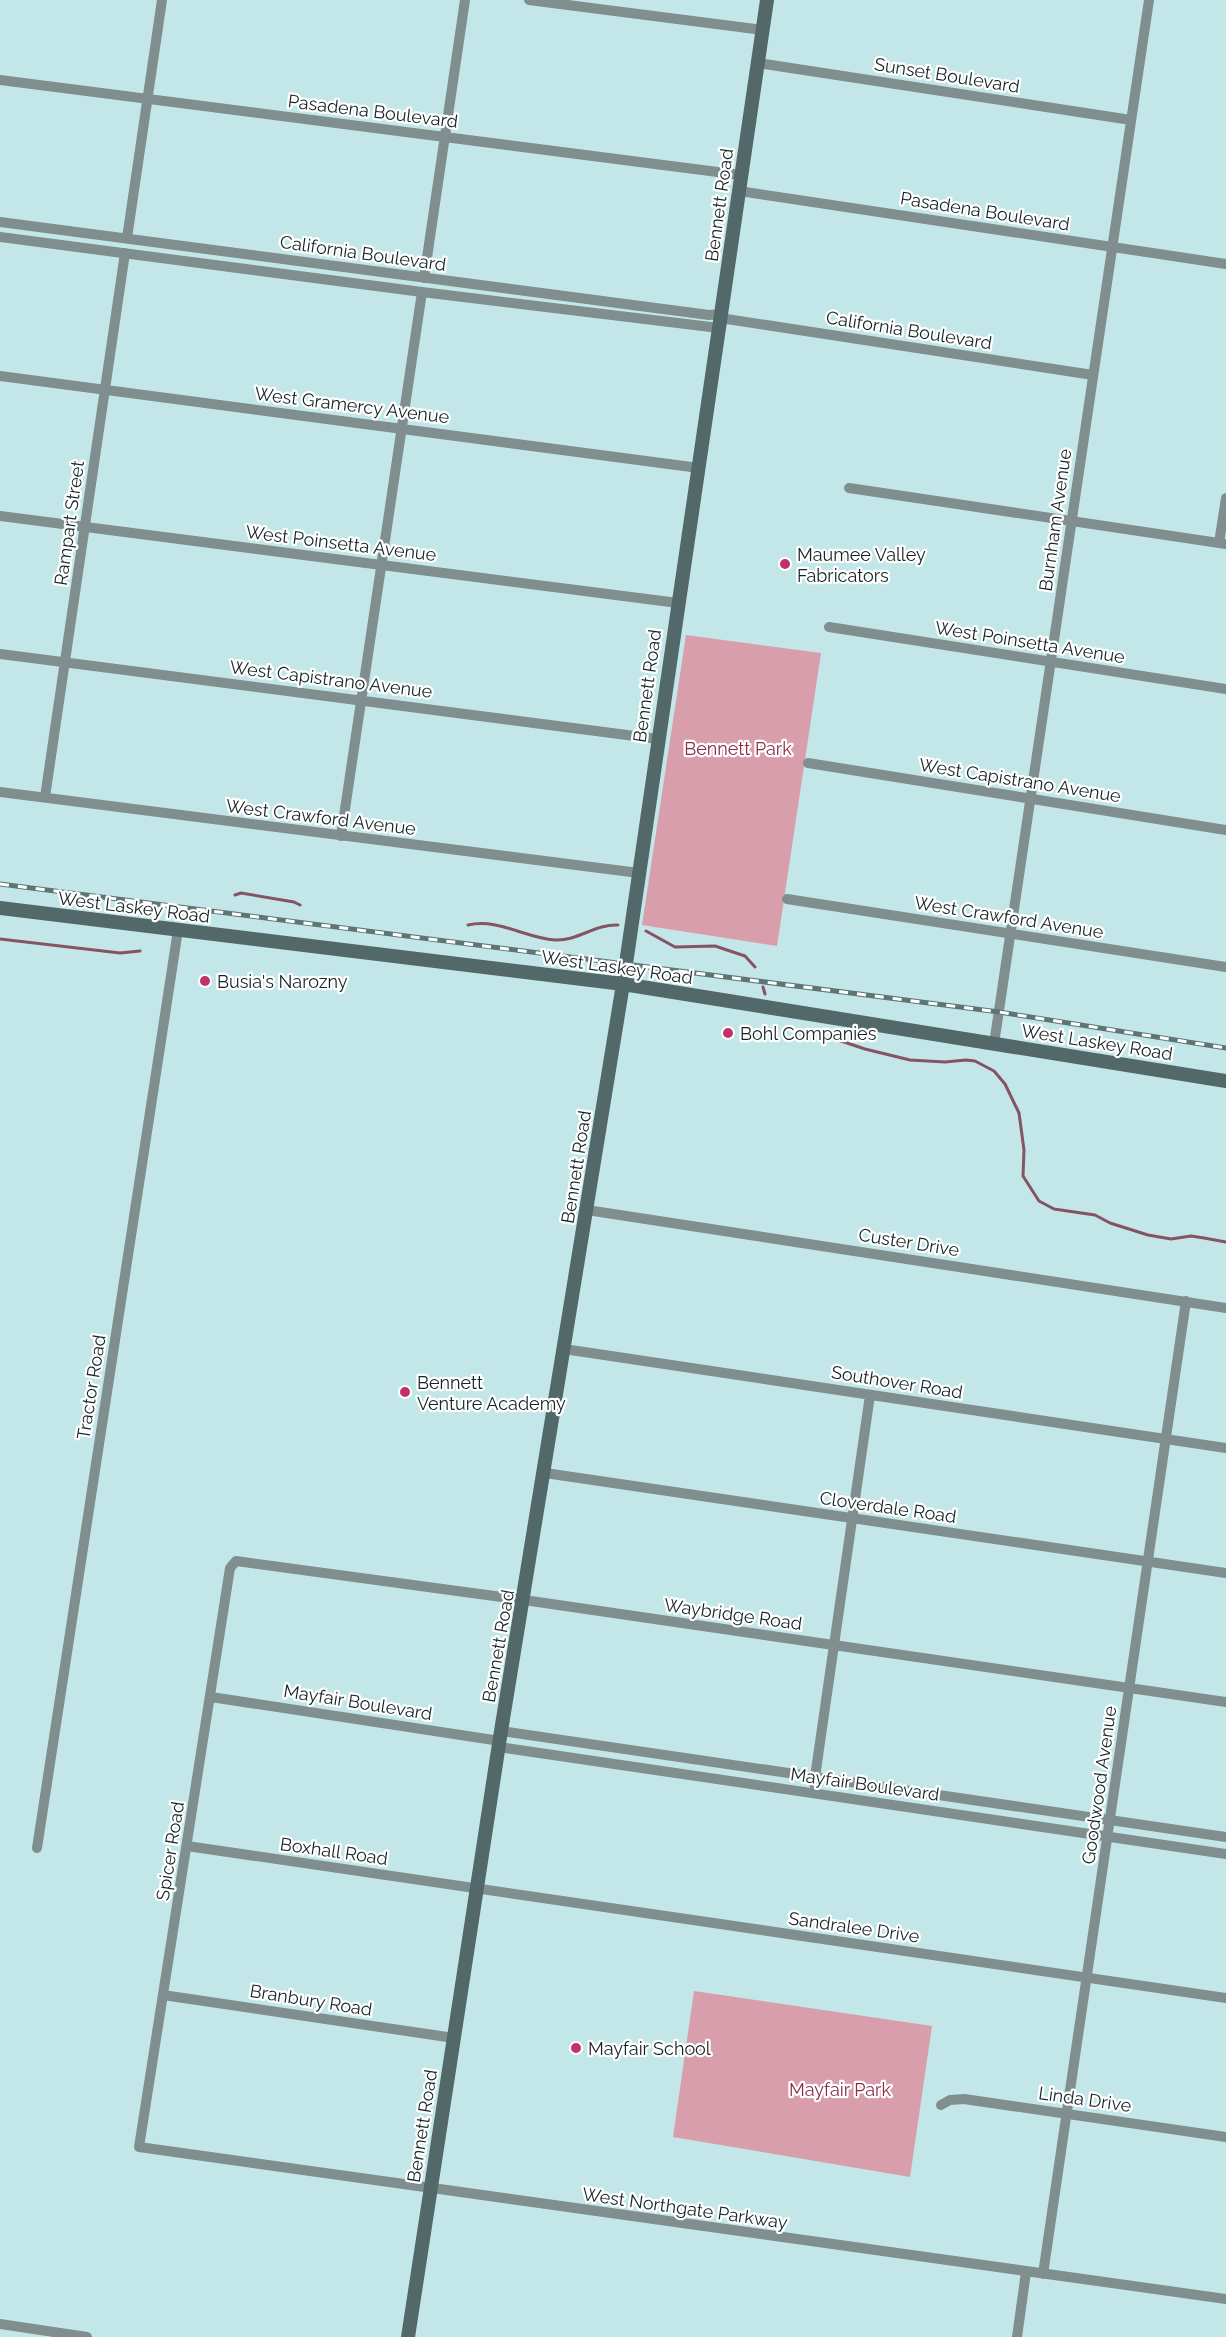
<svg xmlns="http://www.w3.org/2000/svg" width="1226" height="2337" font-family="Raleway,sans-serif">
	<rect width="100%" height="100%" fill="#c3e7e8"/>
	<path fill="#d89eac" d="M 686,635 L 821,653 L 777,946 L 642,925 Z
		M 694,1991 L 932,2026 L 910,2177 L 673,2137 Z"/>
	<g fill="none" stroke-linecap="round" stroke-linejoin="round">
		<path stroke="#855463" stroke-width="3" d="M 235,895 L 241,893 L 294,902 L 300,905
			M 468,925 C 498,918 525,938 555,940 C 578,941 595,924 618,925
			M 646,931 L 675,947 L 715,946 L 745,956 L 755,967
			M 0,939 L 120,953 L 140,951
			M 763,987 L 765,994
			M 835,1039 L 865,1049 L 910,1060 L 945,1062 L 966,1060 L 975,1061 L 994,1071 L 1005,1084 L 1019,1113 L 1024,1150 L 1023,1176 L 1039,1201 L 1054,1209 L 1095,1215 L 1110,1223 L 1148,1235 L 1171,1239 L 1191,1236 L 1204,1238 L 1226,1242"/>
		<path stroke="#808e8f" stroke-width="10" d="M 529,0 L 763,30
			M 758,63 L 1131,120
			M 0,80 L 741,175
			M 739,191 L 1226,264
			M 0,222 L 709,315 L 721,314
			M 0,237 L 422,292 L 719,328
			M 127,238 L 162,0
			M 424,278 L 465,0
			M 720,318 L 1093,375
			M 0,376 L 699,468
			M 849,488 L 1226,544
			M 0,516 L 678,603
			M 1219,543 L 1226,498
			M 829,627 L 1226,689
			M 0,654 L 658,739
			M 808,763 L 1226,830
			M 0,792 L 639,873
			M 45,797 L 125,253
			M 341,836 L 422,292
			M 787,899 L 1226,967
			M 994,1044 L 1149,0
			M 587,1210 L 1226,1308
			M 564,1349 L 1226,1448
			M 545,1473 L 1226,1573
			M 211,1697 L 500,1741
			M 1226,1702 L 524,1600 L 236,1561 L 230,1568 L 139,2147 L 1226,2299
			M 501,1731 L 1226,1837
			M 499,1747 L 1226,1854
			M 814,1784 L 870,1395
			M 187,1846 L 1226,1998
			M 37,1848 L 178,930
			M 163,1995 L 454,2038
			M 941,2105 L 950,2100 L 964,2099 L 1226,2137
			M 1043,2274 L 1186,1301
			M 0,2324 L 87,2337
			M 1017,2337 L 1026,2272"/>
		<path stroke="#536869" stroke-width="14" d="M 0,908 L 623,984 L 1226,1081
			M 408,2337 L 501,1731 L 623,984 L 767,0"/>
		<defs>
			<path id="rail" d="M 0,884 L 999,1012 L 1226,1048"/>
		</defs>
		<use href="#rail" stroke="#5e7576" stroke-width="5"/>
		<use href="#rail" stroke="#fff" stroke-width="3" stroke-dasharray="9" stroke-linecap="butt"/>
	</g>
	<g fill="#bf3367" stroke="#fff" stroke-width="2">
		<circle cx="785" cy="564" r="6"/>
		<circle cx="205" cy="981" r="6"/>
		<circle cx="728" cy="1033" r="6"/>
		<circle cx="405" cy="1392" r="6"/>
		<circle cx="576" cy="2048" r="6"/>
	</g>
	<g text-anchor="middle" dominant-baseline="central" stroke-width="4.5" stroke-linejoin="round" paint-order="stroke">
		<g font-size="18" fill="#172425" stroke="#fff">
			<text transform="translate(947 75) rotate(9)">Sunset Boulevard</text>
			<text transform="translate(373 111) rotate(7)">Pasadena Boulevard</text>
			<text transform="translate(719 205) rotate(-82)">Bennett Road</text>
			<text transform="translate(985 211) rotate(9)">Pasadena Boulevard</text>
			<text transform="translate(363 253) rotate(8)">California Boulevard</text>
			<text transform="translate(909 330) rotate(9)">California Boulevard</text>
			<text transform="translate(352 405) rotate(7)">West Gramercy Avenue</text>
			<text transform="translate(1055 520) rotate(-82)">Burnham Avenue</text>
			<text transform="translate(69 523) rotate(-82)">Rampart Street</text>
			<text transform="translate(341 543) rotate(7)">West Poinsetta Avenue</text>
			<text transform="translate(1030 642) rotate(9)">West Poinsetta Avenue</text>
			<text transform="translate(331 679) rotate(7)">West Capistrano Avenue</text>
			<text transform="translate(647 686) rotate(-82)">Bennett Road</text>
			<text transform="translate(1020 780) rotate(9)">West Capistrano Avenue</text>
			<text transform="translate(321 817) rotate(7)">West Crawford Avenue</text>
			<text transform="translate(134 907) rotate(7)">West Laskey Road</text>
			<text transform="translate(1009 917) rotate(9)">West Crawford Avenue</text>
			<text transform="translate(617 967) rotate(8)">West Laskey Road</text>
			<text transform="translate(1097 1042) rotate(9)">West Laskey Road</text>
			<text transform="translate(576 1167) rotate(-81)">Bennett Road</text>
			<text transform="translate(909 1242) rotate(9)">Custer Drive</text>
			<text transform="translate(897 1382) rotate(9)">Southover Road</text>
			<text transform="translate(91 1387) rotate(-81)">Tractor Road</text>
			<text transform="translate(888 1507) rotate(8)">Cloverdale Road</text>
			<text transform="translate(733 1614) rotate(8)">Waybridge Road</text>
			<text transform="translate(498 1646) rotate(-80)">Bennett Road</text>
			<text transform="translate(358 1702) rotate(9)">Mayfair Boulevard</text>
			<text transform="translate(865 1784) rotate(8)">Mayfair Boulevard</text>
			<text transform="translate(1099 1785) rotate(-82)">Goodwood Avenue</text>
			<text transform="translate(170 1851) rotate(-81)">Spicer Road</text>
			<text transform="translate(334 1851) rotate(8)">Boxhall Road</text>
			<text transform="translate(854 1927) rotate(8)">Sandralee Drive</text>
			<text transform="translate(311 2000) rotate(9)">Branbury Road</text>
			<text transform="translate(1085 2099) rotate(8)">Linda Drive</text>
			<text transform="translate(422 2126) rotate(-81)">Bennett Road</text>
			<text transform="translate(685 2208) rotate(8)">West Northgate Parkway</text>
		</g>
		<g font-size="18" fill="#172425" stroke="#fff" text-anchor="start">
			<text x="797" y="554">Maumee Valley<tspan x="797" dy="21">Fabricators</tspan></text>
			<text x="217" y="981">Busia's Narozny</text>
			<text x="740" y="1033">Bohl Companies</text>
			<text x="417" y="1382">Bennett<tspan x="417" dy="21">Venture Academy</tspan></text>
			<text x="588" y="2048">Mayfair School</text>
		</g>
		<g font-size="18" fill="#8a2d4d" stroke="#fff">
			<text x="738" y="748">Bennett Park</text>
			<text x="840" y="2089">Mayfair Park</text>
		</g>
	</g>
</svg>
